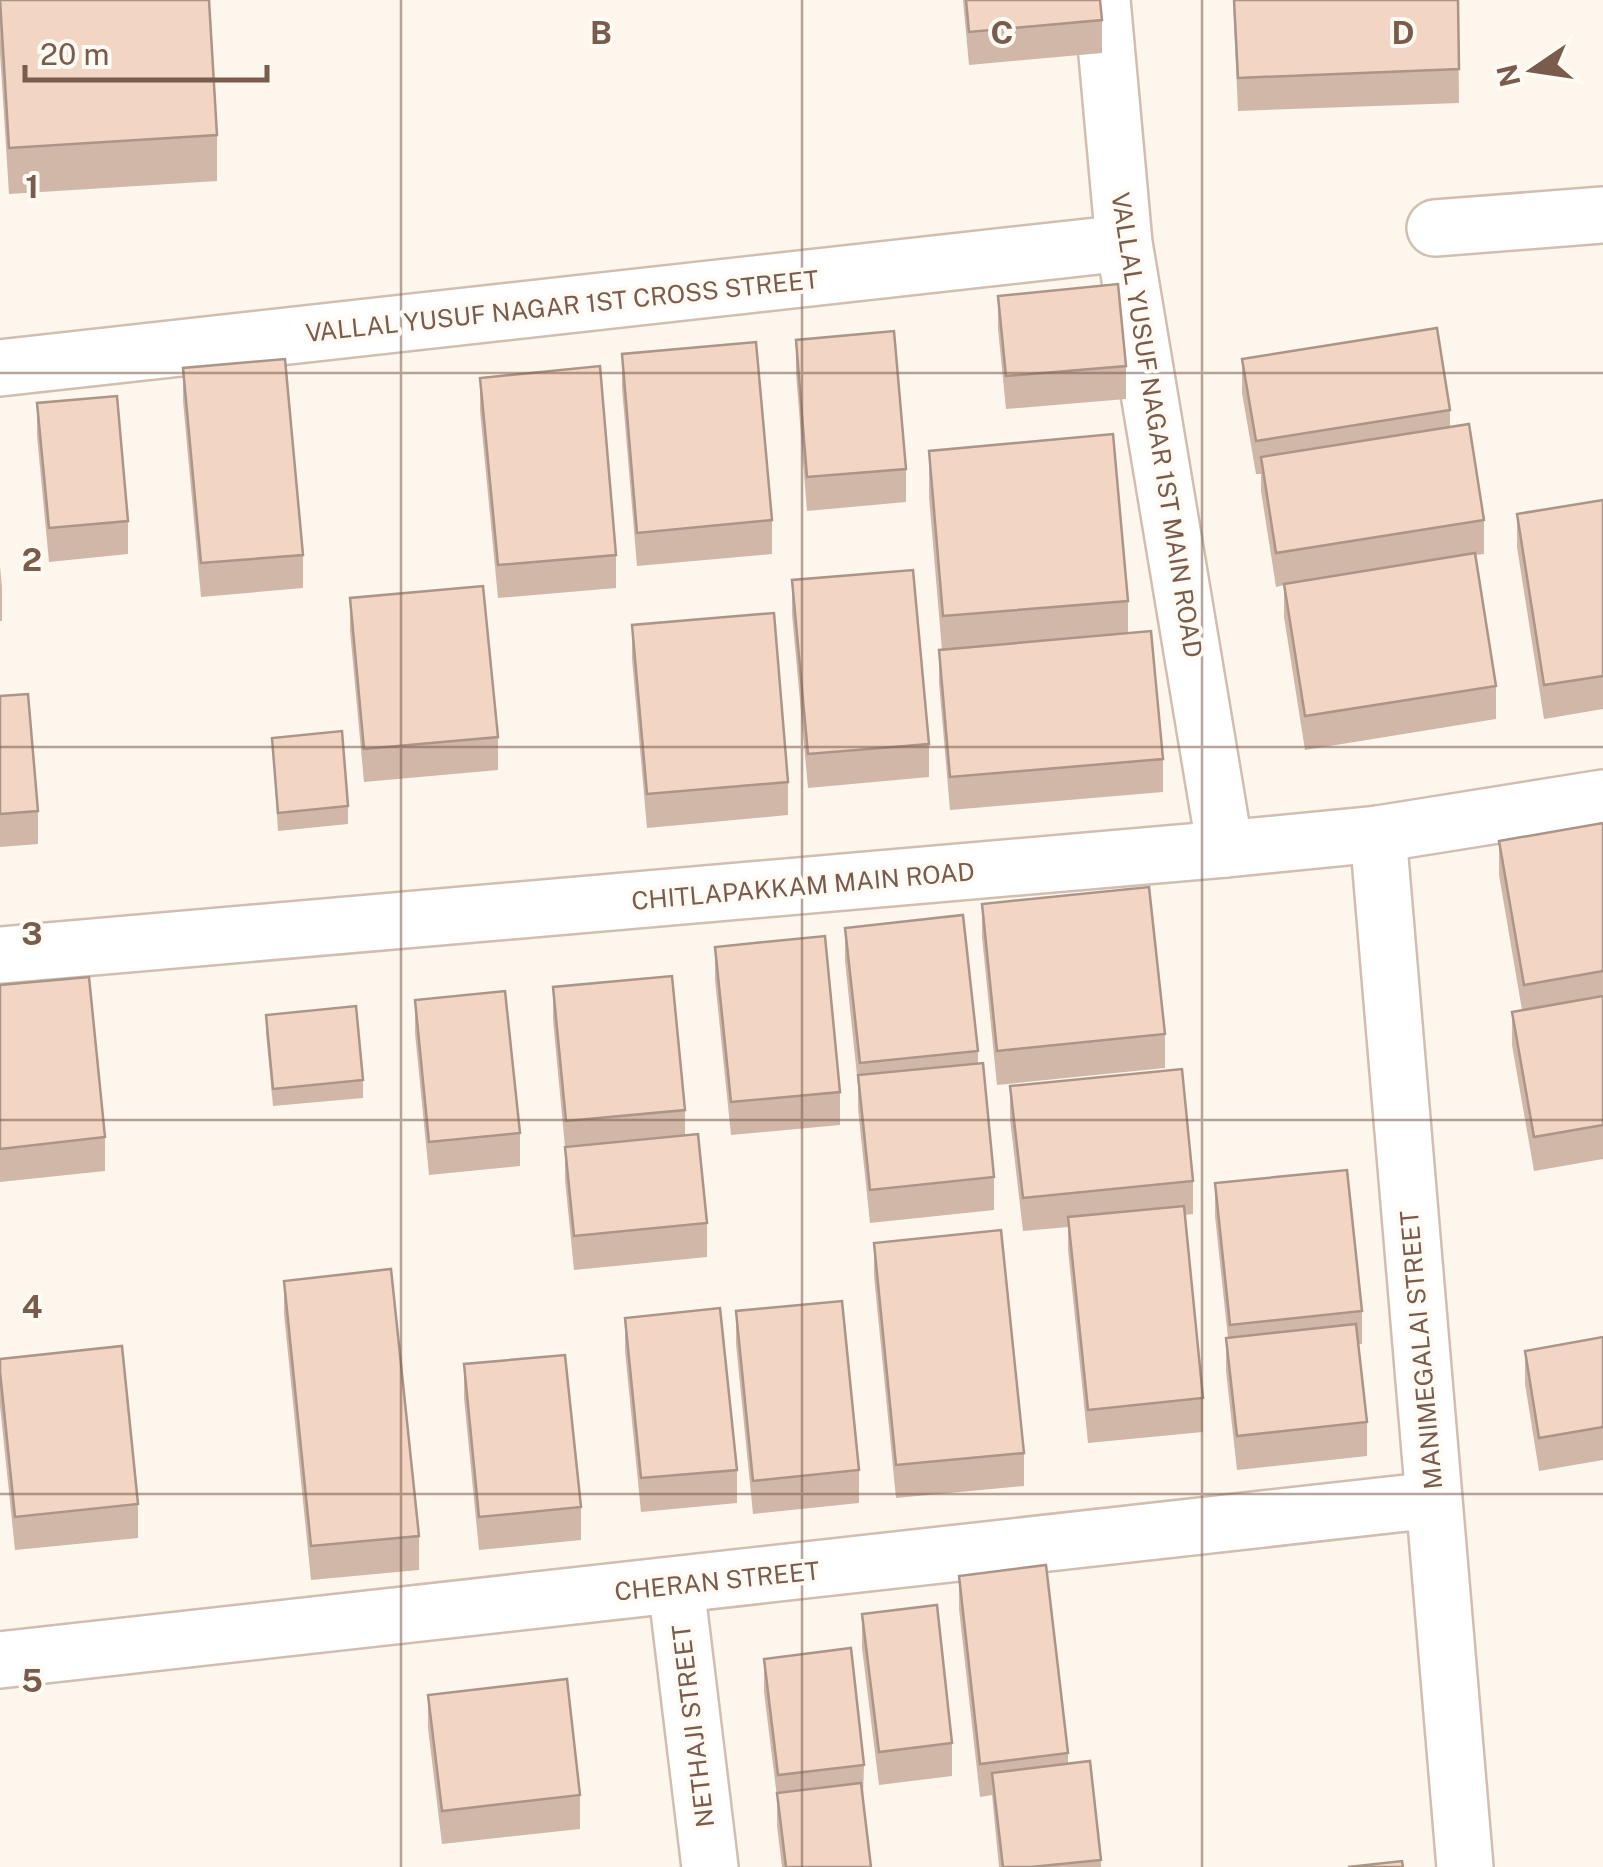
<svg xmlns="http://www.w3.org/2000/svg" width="1603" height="1867" font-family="'Public Sans',sans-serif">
	<rect width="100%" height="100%" fill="#fdf6ec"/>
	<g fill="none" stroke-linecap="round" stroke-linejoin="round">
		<defs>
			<path id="minor" d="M 1102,0 L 1124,243 L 1225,849
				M 1435,228 L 1603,215
				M 0,368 L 1124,243
				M 1378,834 L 1465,1867
				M 676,1586 L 710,1867
				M 0,1660 L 1433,1500"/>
			<path id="tertiary" d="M 0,955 L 1225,849 L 1378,834 L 1603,798"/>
		</defs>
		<use href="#minor" stroke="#d1beb0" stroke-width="60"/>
		<use href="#tertiary" stroke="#d1beb0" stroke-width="60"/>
		<use href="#minor" stroke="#fff" stroke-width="55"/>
		<use href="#tertiary" stroke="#fff" stroke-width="55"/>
	</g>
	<path fill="#d1b7a8" d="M 0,0 L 217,135 L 217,181 L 9,194 L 0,53 Z
		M 963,0 L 1100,0 L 1102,20 L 1102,53 L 969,65 Z
		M 1233,0 L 1458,0 L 1459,103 L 1238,111 Z
		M 998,296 L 1126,366 L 1126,399 L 1006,409 L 998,329 Z
		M 796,340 L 906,469 L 906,502 L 807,511 L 796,373 Z
		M 622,354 L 772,520 L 772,554 L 637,566 L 622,388 Z
		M 1242,359 L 1450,410 L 1450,427 L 1484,520 L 1484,554 L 1475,555 L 1496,686 L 1496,719 L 1305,750 L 1284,617 L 1284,585 L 1276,587 L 1261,491 L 1261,474 L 1256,474 L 1242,393 Z
		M 183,368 L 303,555 L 303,588 L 201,597 L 183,401 Z
		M 480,378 L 616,555 L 616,588 L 498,598 L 480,411 Z
		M 37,403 L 128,521 L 128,554 L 49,562 L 37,436 Z
		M 929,451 L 1128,601 L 1128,633 L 1163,759 L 1163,792 L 950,810 L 939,683 L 939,650 L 942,650 L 929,497 Z
		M 1603,500 L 1603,709 L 1544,719 L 1517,547 L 1517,514 Z
		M 0,566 L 2,588 L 2,621 L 0,621 Z
		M 792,580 L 929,744 L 929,777 L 808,788 L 792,614 Z
		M 350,598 L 498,737 L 498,770 L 364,782 L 350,631 Z
		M 632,625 L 788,782 L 788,815 L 647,828 L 632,659 Z
		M 0,696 L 38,811 L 38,844 L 0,847 Z
		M 272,738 L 348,806 L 348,824 L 278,831 Z
		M 1603,823 L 1603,1159 L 1534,1171 L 1512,1045 L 1512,1012 L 1522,1010 L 1499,875 L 1499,841 Z
		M 982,904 L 1165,1034 L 1165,1068 L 997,1085 L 982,937 Z
		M 845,928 L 978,1051 L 978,1063 L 994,1177 L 994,1210 L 870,1223 L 858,1109 L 858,1085 L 845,961 Z
		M 715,947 L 840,1092 L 840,1125 L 731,1135 L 715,980 Z
		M 0,985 L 105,1137 L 105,1171 L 0,1182 Z
		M 553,987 L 685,1110 L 685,1135 L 707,1223 L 707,1257 L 574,1270 L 565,1180 L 565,1147 L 553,1020 Z
		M 415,1000 L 520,1133 L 520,1166 L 429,1175 L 415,1033 Z
		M 266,1015 L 363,1080 L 363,1098 L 273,1106 L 266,1033 Z
		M 1010,1086 L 1193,1181 L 1193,1214 L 1185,1215 L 1203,1398 L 1203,1432 L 1088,1443 L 1068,1250 L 1068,1227 L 1023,1231 L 1010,1119 Z
		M 1215,1183 L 1362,1311 L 1362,1344 L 1359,1344 L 1367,1422 L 1367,1456 L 1237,1470 L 1226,1371 L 1226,1338 L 1228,1338 L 1215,1216 Z
		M 874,1243 L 1024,1453 L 1024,1486 L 896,1498 L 874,1276 Z
		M 284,1281 L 419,1536 L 419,1570 L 311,1580 L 284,1314 Z
		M 736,1311 L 859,1470 L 859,1503 L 753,1514 L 736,1344 Z
		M 625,1318 L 737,1470 L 737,1503 L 641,1512 L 625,1351 Z
		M 1603,1337 L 1603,1460 L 1539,1471 L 1525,1384 L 1525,1351 Z
		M 0,1359 L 138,1504 L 138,1538 L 15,1550 L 0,1406 Z
		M 464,1364 L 581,1507 L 581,1540 L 479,1550 L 464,1398 Z
		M 959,1576 L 1068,1753 L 1068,1764 L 1101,1860 L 1101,1867 L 999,1867 L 992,1795 L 980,1797 L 959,1609 Z
		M 862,1614 L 952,1743 L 952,1776 L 879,1785 L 862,1648 Z
		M 764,1659 L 864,1765 L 863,1798 L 871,1867 L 782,1867 L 777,1826 L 777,1797 L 764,1692 Z
		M 428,1695 L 580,1795 L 580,1829 L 442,1844 L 428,1728 Z"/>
	<path fill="#f3d5c3" stroke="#aa9588" stroke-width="2.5" d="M 0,0 L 209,0 L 217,135 L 9,148 Z
		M 966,0 L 1100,0 L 1102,20 L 969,32 Z
		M 1234,0 L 1458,0 L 1459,69 L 1238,78 Z
		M 1118,284 L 1126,366 L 1006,376 L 998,296 Z
		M 1437,328 L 1450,410 L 1256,441 L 1242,359 Z
		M 894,331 L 906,469 L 807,477 L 796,340 Z
		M 756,342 L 772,520 L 637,533 L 622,354 Z
		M 285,359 L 303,555 L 201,563 L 183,368 Z
		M 600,366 L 616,555 L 498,565 L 480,378 Z
		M 117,396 L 128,521 L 49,528 L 37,403 Z
		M 1469,424 L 1484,520 L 1276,553 L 1261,457 Z
		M 1113,434 L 1128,601 L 943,616 L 929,451 Z
		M 1603,500 L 1603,676 L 1544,685 L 1517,514 Z
		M 1475,553 L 1496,686 L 1305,716 L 1284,584 Z
		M 913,570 L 929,744 L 808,754 L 792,580 Z
		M 483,586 L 498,737 L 364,749 L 350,598 Z
		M 774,613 L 788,782 L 647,794 L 632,625 Z
		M 1151,631 L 1163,759 L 950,777 L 939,650 Z
		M 28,694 L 38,811 L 0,814 L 0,696 Z
		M 342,731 L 348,806 L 278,813 L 272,738 Z
		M 1603,823 L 1603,971 L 1524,985 L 1499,841 Z
		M 1149,887 L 1165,1034 L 997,1051 L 982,904 Z
		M 963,915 L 978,1051 L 860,1063 L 845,928 Z
		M 825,936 L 840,1092 L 731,1102 L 715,947 Z
		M 672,976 L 685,1110 L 566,1121 L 553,987 Z
		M 89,977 L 105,1137 L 0,1149 L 0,985 Z
		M 505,991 L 520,1133 L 429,1142 L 415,1000 Z
		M 1603,996 L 1603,1125 L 1534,1137 L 1512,1012 Z
		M 356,1006 L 363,1080 L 273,1089 L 266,1015 Z
		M 983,1063 L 994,1177 L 870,1190 L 858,1075 Z
		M 1182,1069 L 1193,1181 L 1023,1198 L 1010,1086 Z
		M 698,1134 L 707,1223 L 574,1236 L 565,1147 Z
		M 1347,1170 L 1362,1311 L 1230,1325 L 1215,1183 Z
		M 1184,1206 L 1203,1398 L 1088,1410 L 1068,1217 Z
		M 1001,1230 L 1024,1453 L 896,1465 L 874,1243 Z
		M 391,1269 L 419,1536 L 311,1546 L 284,1281 Z
		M 842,1301 L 859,1470 L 753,1481 L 736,1311 Z
		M 720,1308 L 737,1470 L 641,1478 L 625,1318 Z
		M 1356,1324 L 1367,1422 L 1237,1436 L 1226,1338 Z
		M 1603,1337 L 1603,1427 L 1539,1438 L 1525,1351 Z
		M 122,1346 L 138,1504 L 15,1517 L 0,1372 L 0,1359 Z
		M 565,1355 L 581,1507 L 479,1517 L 464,1364 Z
		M 1046,1565 L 1068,1753 L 980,1764 L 959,1576 Z
		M 937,1605 L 952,1743 L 879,1752 L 862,1614 Z
		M 851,1648 L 864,1765 L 778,1775 L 764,1659 Z
		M 567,1679 L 580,1795 L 442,1811 L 428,1695 Z
		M 1090,1761 L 1101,1860 L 1031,1867 L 1003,1867 L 992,1773 Z
		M 861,1783 L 871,1867 L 786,1867 L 777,1793 Z
		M 1402,1861 L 1403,1867 L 1348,1867 Z"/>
	<path fill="none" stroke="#7a5c4d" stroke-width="2.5" stroke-opacity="0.55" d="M 401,0 L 401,1867M 802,0 L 802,1867M 1202,0 L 1202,1867M 0,373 L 1603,373M 0,747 L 1603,747M 0,1120 L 1603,1120M 0,1494 L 1603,1494"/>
	<g text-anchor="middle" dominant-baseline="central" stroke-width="8" stroke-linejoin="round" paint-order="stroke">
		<g font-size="25" fill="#7a5c4d" stroke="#fffaf3">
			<text transform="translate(562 306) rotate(-6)">VALLAL YUSUF NAGAR 1ST CROSS STREET</text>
			<text transform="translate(1157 425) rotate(81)">VALLAL YUSUF NAGAR 1ST MAIN ROAD</text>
			<text transform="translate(803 886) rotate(-5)">CHITLAPAKKAM MAIN ROAD</text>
			<text transform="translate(1421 1350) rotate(-95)">MANIMEGALAI STREET</text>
			<text transform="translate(717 1581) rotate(-6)">CHERAN STREET</text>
			<text transform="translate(693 1726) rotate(-97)">NETHAJI STREET</text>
		</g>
	</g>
	<g font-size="32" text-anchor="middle" font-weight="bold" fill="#7a5c4d" stroke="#fffaf3" stroke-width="8" stroke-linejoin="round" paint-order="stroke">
		<text x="601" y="44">B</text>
		<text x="1002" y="44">C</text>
		<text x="1403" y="44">D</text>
		<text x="32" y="198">1</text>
		<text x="32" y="571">2</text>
		<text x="32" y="945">3</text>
		<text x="32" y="1318">4</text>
		<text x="32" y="1692">5</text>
	</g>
	<g transform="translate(1533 70) rotate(257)" stroke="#fffaf3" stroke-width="8" paint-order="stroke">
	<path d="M0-8L18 38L0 25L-18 38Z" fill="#7a5c4d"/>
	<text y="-15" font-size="28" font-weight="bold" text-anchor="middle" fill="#7a5c4d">N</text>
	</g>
	<path d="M25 65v15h242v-15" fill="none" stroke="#7a5c4d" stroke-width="5"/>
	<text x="40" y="65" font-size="30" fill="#7a5c4d" stroke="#fffaf3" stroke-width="8" paint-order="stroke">20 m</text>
</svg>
